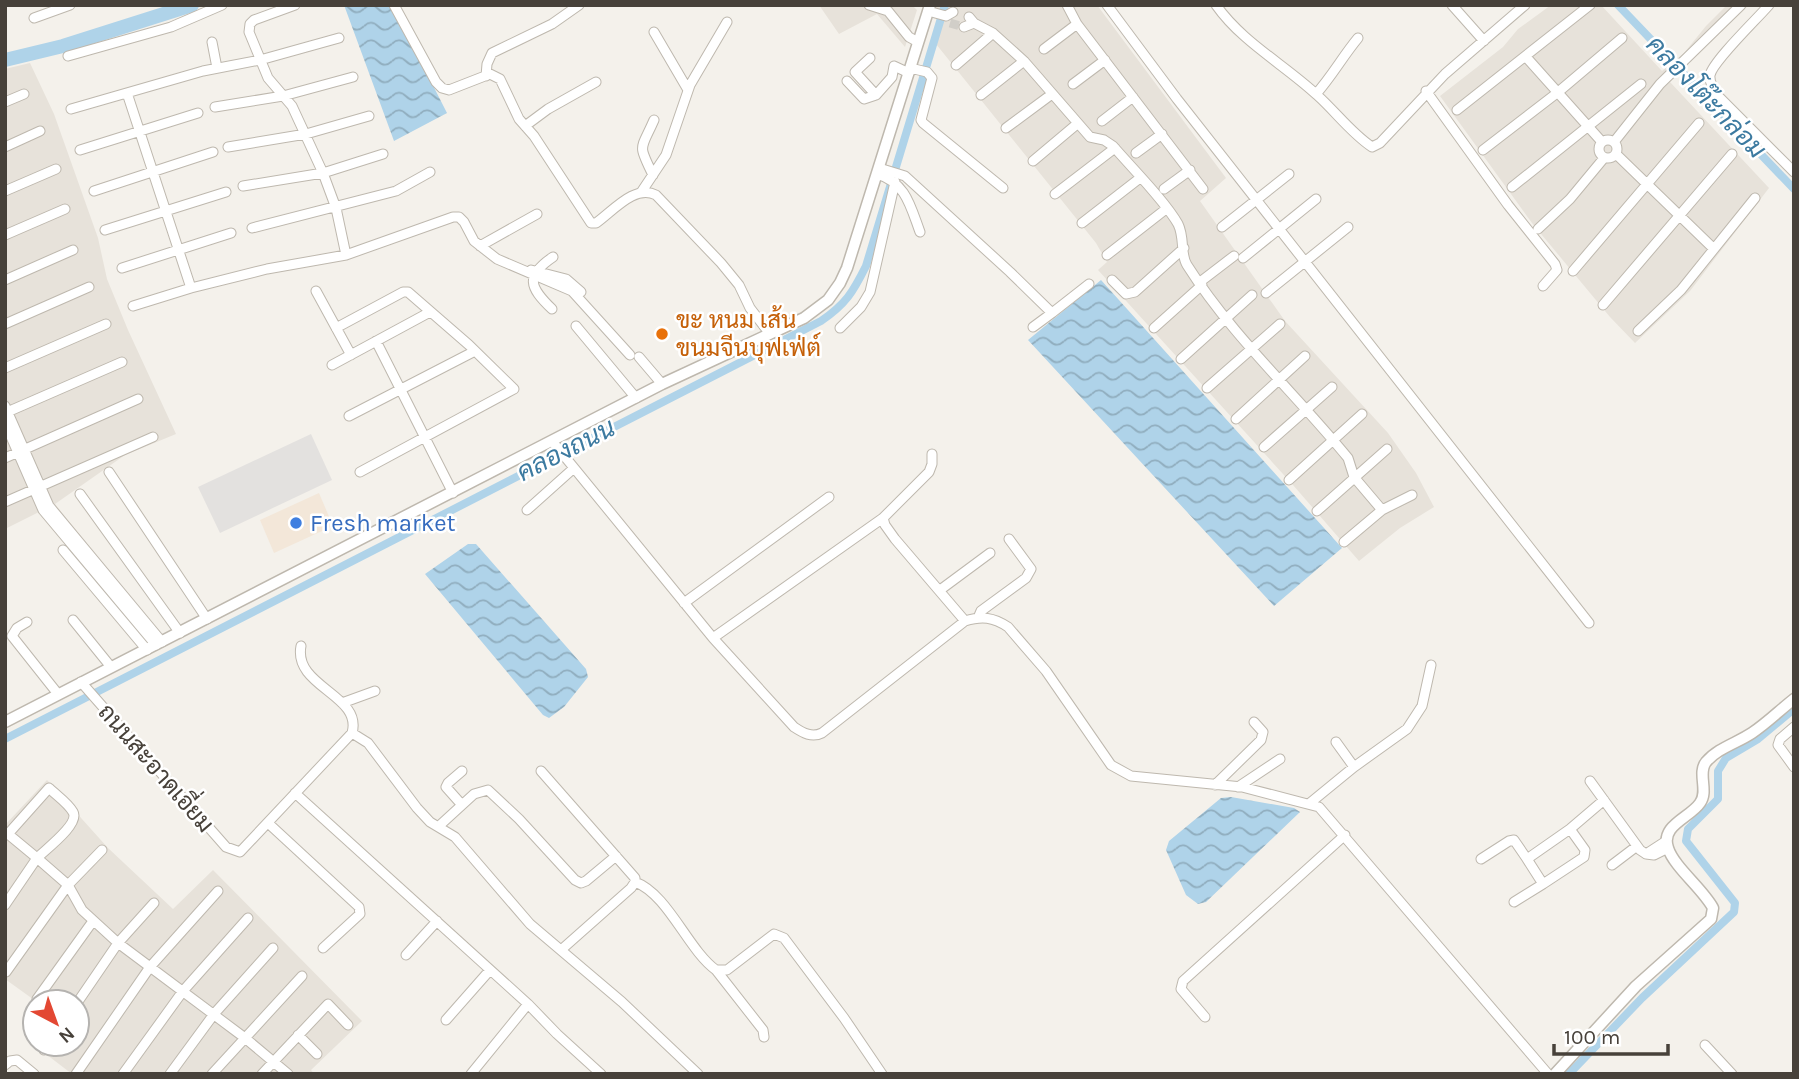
<svg xmlns="http://www.w3.org/2000/svg" width="1799" height="1079" font-family="Karla,Sarabun,sans-serif">
	<defs>
		<pattern id="water-waves" width="16" height="10" patternUnits="userSpaceOnUse" patternTransform="scale(1.75)"><rect width="16" height="10" fill="#afd3e9"/><path d="M0 5q4-4 8 0t8 0" fill="none" stroke="#90adbe"/></pattern>
	</defs>
	<rect width="100%" height="100%" fill="#f4f1eb"/>
	<path fill="#e7e2da" d="M 819,5 L 912,5 L 917,10 L 905,47 L 877,14 L 839,34 Z
		M 936,5 L 1097,5 L 1226,178 L 1200,201 L 1285,321 L 1388,433 L 1416,473 L 1434,507 L 1400,528 L 1359,561 L 1293,485 L 1098,270 L 1107,262 L 1096,243 L 936,44 L 943,20 L 933,17 Z
		M 1551,5 L 1601,5 L 1662,71 L 1684,53 L 1706,26 L 1727,5 L 1749,5 L 1670,82 L 1769,188 L 1690,291 L 1635,343 L 1610,317 L 1532,223 L 1440,96 L 1503,47 L 1518,29 Z
		M 30,63 L 54,114 L 98,238 L 107,279 L 128,330 L 176,434 L 125,455 L 55,504 L 156,630 L 142,638 L 39,512 L 5,529 L 5,69 Z
		M 47,780 L 108,848 L 173,909 L 213,870 L 362,1021 L 311,1070 L 314,1074 L 72,1074 L 38,1048 L 41,1044 L 77,1044 L 77,1002 L 37,1002 L 5,979 L 5,825 Z"/>
	<path fill="#f3e7d9" d="M 319,493 L 333,526 L 274,553 L 260,520 Z"/>
	<path fill="#e3e1df" d="M 311,434 L 332,480 L 220,533 L 198,487 Z"/>
	<path fill="url(#water-waves)" d="M 344,5 L 392,5 L 447,113 L 394,141 Z
		M 1101,280 L 1342,548 L 1274,606 L 1028,340 Z
		M 468,544 L 476,544 L 586,669 L 588,677 L 564,707 L 549,718 L 543,715 L 425,574 Z
		M 1231,797 L 1294,808 L 1300,812 L 1206,902 L 1198,904 L 1186,895 L 1166,850 L 1169,841 L 1221,798 Z"/>
	<g fill="none" stroke-linecap="round" stroke-linejoin="round">
		<path stroke="#afd3e9" stroke-width="8" d="M 1618,5 L 1794,189
			M 5,739 L 821,321 C 846,304 853,292 866,266 L 945,5
			M 1569,1074 L 1642,998 L 1734,912 L 1735,903 L 1686,841 L 1688,829 L 1718,799 L 1718,771 L 1726,758 L 1758,739 L 1794,709"/>
		<path stroke="#afd3e9" stroke-width="14" d="M 5,60 L 63,46 L 192,5"/>
		<path stroke="#d1cec8" stroke-width="9" stroke-dasharray="9 4.5" stroke-linecap="butt" d="M 950,23 L 964,27"/>
		<defs>
			<path id="minor" d="M 295,5 L 254,20 L 250,24 L 249,32 L 268,78 L 292,106 L 323,173 L 336,208 L 346,255
				M 394,5 L 436,82 L 442,88 L 449,90 L 490,74 L 500,79 L 519,119 L 534,136 L 591,223 L 596,223 C 613,211 635,184 656,195 L 721,263 L 739,285 L 750,308 L 770,334
				M 869,5 L 888,11 L 909,37 L 918,42
				M 1067,5 L 1077,24 L 1203,189
				M 1107,5 L 1177,99 L 1589,623
				M 1216,5 C 1242,42 1285,65 1317,95 C 1336,112 1351,133 1372,147 L 1380,143 L 1445,74 L 1525,5
				M 1452,5 L 1484,41
				M 1769,5 C 1757,19 1713,61 1710,75 C 1709,83 1714,90 1718,96 L 1794,172
				M 928,11 L 946,16 L 953,12
				M 969,17 L 974,23 L 993,33 L 1024,61 L 1090,137 L 1104,140 L 1113,146 C 1132,168 1165,201 1178,224 C 1185,238 1180,254 1187,265 C 1232,336 1295,393 1348,458 L 1354,477 L 1382,510
				M 34,18 L 70,5
				M 964,27 L 974,23
				M 654,32 L 688,90
				M 212,42 L 217,68
				M 1044,49 L 1077,24
				M 68,56 L 171,27 L 222,5
				M 870,58 L 855,72 L 876,95 L 892,77 L 894,66 L 909,73
				M 1527,58 L 1602,142
				M 956,65 L 993,33
				M 910,68 L 927,72 L 932,78 L 921,120 L 923,123 L 1003,188
				M 486,76 L 487,64 L 492,53 L 552,24 L 579,5
				M 847,81 L 864,99 L 876,95
				M 1073,84 L 1105,60
				M 1426,91 L 1508,205 L 1555,264 L 1557,270 L 1543,286
				M 127,93 L 191,288
				M 1316,94 C 1332,76 1343,56 1358,38
				M 981,95 L 1024,61
				M 5,102 L 24,94
				M 215,107 L 283,96 L 353,77
				M 71,109 L 203,71 L 260,60 L 339,38
				M 1457,110 L 1590,5
				M 1102,121 L 1133,97
				M 525,126 L 548,109 L 596,82
				M 1006,128 L 1052,94
				M1599 149a9 9 0 1 1 18 0a9 9 0 1 1-18 0Z
				M 1614,142 L 1660,84 L 1741,5
				M 5,147 L 40,131
				M 228,147 L 306,134 L 369,116
				M 80,150 L 198,113
				M 1483,150 L 1557,93 L 1622,38
				M 1136,153 L 1162,134
				M 1616,154 L 1714,249
				M 1033,161 L 1077,124
				M 879,168 L 905,176 L 1010,272 L 1052,313 L 1089,284
				M 877,174 C 906,183 910,205 920,232
				M 653,175 C 637,143 641,150 654,120
				M 243,186 L 323,173 L 383,154
				M 1512,187 L 1641,84
				M 1164,189 L 1190,170
				M 5,191 L 56,169
				M 94,191 L 213,152
				M 642,191 L 666,155 L 690,85 L 727,22
				M 1055,194 L 1115,148
				M 1082,223 L 1140,178
				M 1222,227 L 1289,174
				M 252,228 L 396,191 L 430,172
				M 1538,229 L 1570,199 L 1604,158
				M 105,230 L 226,192
				M 5,235 L 65,209
				M 480,246 L 537,214
				M 1107,255 L 1166,209
				M 1243,258 L 1316,199
				M 122,268 L 231,233
				M 531,270 L 566,279 L 581,292
				M 1573,271 L 1699,123
				M 5,280 L 73,250
				M 1112,280 L 1126,294 L 1135,292 L 1184,248
				M 1200,282 L 1234,256
				M 316,291 L 351,355
				M 1266,293 L 1348,227
				M 1603,305 L 1732,154
				M 133,306 L 191,288 L 267,269 L 346,255 L 453,217 L 459,217 L 464,222 L 474,241 L 497,259 L 572,291 L 630,355
				M 552,309 C 529,287 525,276 553,257
				M 5,324 L 89,287
				M 576,326 L 636,398
				M 1033,327 L 1052,313
				M 336,328 L 403,292 L 408,292 L 469,345 L 514,389 L 360,472
				M 840,328 L 861,307 L 870,292 L 895,182
				M 1154,328 L 1202,285
				M 1638,331 L 1681,290 L 1755,198
				M 376,341 L 453,493
				M 639,357 L 662,384
				M 1181,359 L 1252,295
				M 332,365 L 430,312
				M 5,368 L 106,324
				M 1207,388 L 1280,324
				M 5,406 L 49,506 L 162,642
				M 5,413 L 122,362
				M 349,416 L 475,351
				M 1236,419 L 1305,356
				M 5,423 L 43,510 L 156,645
				M 552,441 L 713,638 L 794,727 C 803,733 812,738 822,733 L 965,621 C 982,616 993,617 1008,627 L 1046,671 L 1111,765 L 1131,776 L 1242,787 L 1319,807 L 1548,1074
				M 1264,447 L 1332,387
				M 932,454 L 932,464 L 929,472 L 883,518 L 885,525 L 895,539 L 965,621
				M 5,458 L 138,399
				M 109,472 L 207,619
				M 1289,480 L 1362,414
				M 80,494 L 180,633
				M 5,502 L 153,437
				M 527,510 L 574,468
				M 1317,511 L 1387,449
				M 1344,542 L 1382,510 L 1412,495
				M 63,550 L 147,650
				M 940,590 L 990,553
				M 684,603 L 829,497
				M 978,618 L 981,611 L 1026,578 L 1031,569 L 1009,539
				M 73,620 L 111,667
				M 27,622 L 17,628 L 12,636 L 58,694
				M 713,638 L 883,518
				M 81,682 L 226,847 L 240,852 L 352,733 C 363,695 293,687 301,646
				M 342,703 L 375,691
				M 1794,727 L 1780,739 L 1778,745 L 1794,767
				M 352,733 L 368,743 L 417,808 L 430,822 L 455,837 L 530,924 L 622,1002 L 698,1074
				M 1336,742 L 1354,767
				M 462,771 L 448,783 L 446,787 L 462,805
				M 541,771 L 635,878 L 635,882 L 631,888 L 561,950
				M 1590,781 L 1640,850 L 1646,854
				M 1215,785 L 1261,740 L 1263,732 L 1254,722
				M 1238,787 L 1280,759
				M 49,788 C 56,795 68,803 73,812 C 80,824 46,849 37,858 L 8,834 Z
				M 295,793 L 528,1004 L 557,1034 L 601,1074
				M 1310,803 L 1354,767 L 1407,729 L 1422,706 L 1431,665
				M 268,823 L 359,907 L 360,914 L 323,948
				M 439,826 L 474,794 L 488,790 L 519,819 L 575,880 L 581,883 L 586,881 L 616,856
				M 1666,841 L 1646,854 L 1654,855 L 1668,848
				M 1481,859 L 1509,841 L 1514,840 L 1527,859 L 1570,829 L 1604,800
				M 1527,859 L 1543,884 L 1584,857 L 1585,850 L 1570,829
				M 1612,865 L 1637,846
				M 635,882 C 668,894 688,950 716,970 L 727,970 L 774,934 L 784,938 L 844,1018 L 882,1074
				M 1514,902 L 1543,884
				M 5,905 L 37,858 L 68,885 L 82,910 L 118,943 L 245,1038 L 288,1074
				M 406,955 L 437,921
				M 716,970 L 763,1030 L 764,1037
				M 6,972 L 68,885 L 102,850
				M 37,999 L 93,921
				M 77,1003 L 118,943 L 154,903
				M 1205,1017 L 1181,989 L 1183,981 L 1345,835
				M 446,1020 L 490,970
				M 298,1035 L 317,1054
				M 1705,1045 L 1732,1074
				M 44,1050 L 49,1044
				M 5,1065 L 10,1061 L 17,1060 L 34,1074
				M 76,1074 L 150,967 L 218,891
				M 123,1074 L 183,991 L 248,918
				M 170,1074 L 214,1014 L 273,948
				M 212,1074 L 302,976
				M 262,1074 L 328,1004 L 348,1025
				M 471,1074 L 528,1004"/>
			<path id="tertiary" d="M 5,722 L 662,384 L 804,318 L 828,300 L 840,283 L 847,268 L 930,5
				M 1555,1074 L 1636,986 L 1711,919 L 1713,908 C 1703,889 1674,867 1668,848 C 1660,825 1690,818 1700,803 C 1709,791 1697,773 1706,762 C 1718,748 1737,743 1752,733 C 1767,723 1780,710 1794,699"/>
		</defs>
		<use href="#minor" stroke="#beb8ae" stroke-width="11"/>
		<use href="#tertiary" stroke="#beb8ae" stroke-width="13"/>
		<use href="#minor" stroke="#fff" stroke-width="9"/>
		<use href="#tertiary" stroke="#fff" stroke-width="10"/>
	</g>
	<circle fill="#e8710a" stroke="#fff" stroke-width="2.5" cx="662" cy="334" r="7"/>
	<circle fill="#3f7fe0" stroke="#fff" stroke-width="2.5" cx="296" cy="523" r="7"/>
	<g text-anchor="middle" dominant-baseline="central" stroke-width="5" stroke-linejoin="round" paint-order="stroke">
		<g font-size="24" fill="#c56008" stroke="#fff" text-anchor="start">
			<text x="676" y="320">ขะ หนม เส้น<tspan x="676" dy="28">ขนมจีนบุฟเฟ่ต์</tspan></text>
		</g>
		<g font-size="24" fill="#366cbe" stroke="#fff" text-anchor="start">
			<text x="310" y="523">Fresh market</text>
		</g>
		<g font-size="24" fill="#47413a" stroke="#fff">
			<text transform="translate(156 768) rotate(49)">ถนนสะอาดเอี่ยม</text>
		</g>
		<g font-size="26" font-style="italic" fill="#3c7aa0" stroke="#fff">
			<text transform="translate(1706 97) rotate(46)">คลองโต๊ะกล่อม</text>
			<text transform="translate(566 450) rotate(-27)">คลองถนน</text>
		</g>
	</g>
	<rect width="1799" height="1079" fill="none" stroke="#47413a" stroke-width="14"/>
	<g transform="translate(56 1023) rotate(139)"><circle r="33" fill="#ffffff" stroke="#b5b3b0" stroke-width="2"/>
	<path d="M0-5L12 26L0 18L-12 26Z" fill="#e34833"/>
	<text y="-10" font-size="19" font-weight="bold" text-anchor="middle" fill="#47413a">N</text>
	</g>
	<path d="M1554 1044v10h114v-10" fill="none" stroke="#47413a" stroke-width="3.5"/>
	<text x="1564" y="1044" font-size="21" fill="#47413a" stroke="#ffffff" stroke-width="5" paint-order="stroke">100 m</text>
</svg>
